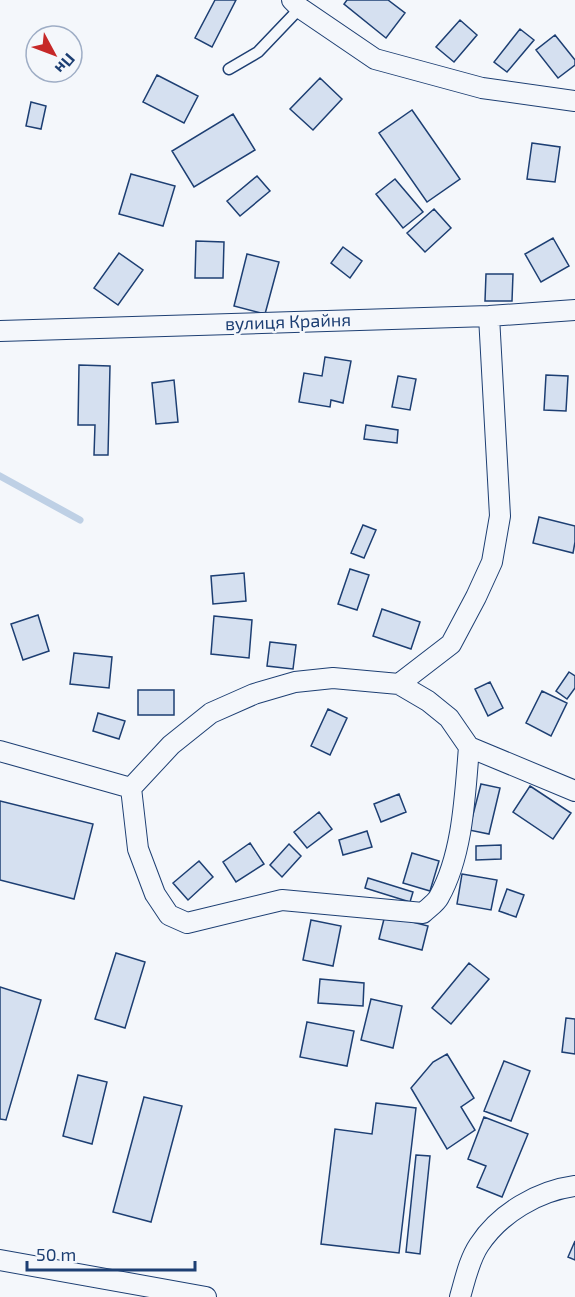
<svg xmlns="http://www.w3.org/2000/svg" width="575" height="1297" font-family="'Exo 2',sans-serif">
	<rect width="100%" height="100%" fill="#f4f7fb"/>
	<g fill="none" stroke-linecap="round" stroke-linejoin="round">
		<path stroke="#bed0e5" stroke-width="7" d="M 0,476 L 80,520"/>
	</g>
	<path fill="#d5e0f0" stroke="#1d3f73" stroke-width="1.5" d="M 215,0 L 236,0 L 212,47 L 195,38 Z
		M 347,0 L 388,0 L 405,13 L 386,38 L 344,4 Z
		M 460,20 L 477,35 L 454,62 L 436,47 Z
		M 520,29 L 534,40 L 507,72 L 494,62 Z
		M 555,35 L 575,60 L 575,65 L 558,78 L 536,50 Z
		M 157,75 L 198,96 L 184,123 L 143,102 Z
		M 320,78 L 342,99 L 313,130 L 290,109 Z
		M 31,102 L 46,106 L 41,129 L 26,126 Z
		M 412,110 L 460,179 L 427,202 L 379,133 Z
		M 233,114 L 255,150 L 194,187 L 172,151 Z
		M 532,143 L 560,147 L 555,182 L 527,179 Z
		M 131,174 L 175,186 L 163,226 L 119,214 Z
		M 257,176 L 270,191 L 240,216 L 227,201 Z
		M 395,179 L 423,212 L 403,228 L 376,194 Z
		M 434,209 L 451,228 L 425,252 L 407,233 Z
		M 553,238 L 569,266 L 541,282 L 525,254 Z
		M 196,241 L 224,242 L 223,278 L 195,278 Z
		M 343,247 L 362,261 L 350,278 L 331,263 Z
		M 119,253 L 143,270 L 118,305 L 94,288 Z
		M 247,254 L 279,262 L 265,314 L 234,306 Z
		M 486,274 L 513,274 L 512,301 L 485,301 Z
		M 325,357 L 351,361 L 343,403 L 331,400 L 330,407 L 299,402 L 304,373 L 322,376 Z
		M 79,365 L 110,366 L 108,455 L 94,455 L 95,425 L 78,425 Z
		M 546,375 L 568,376 L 566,411 L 544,410 Z
		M 398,376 L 416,379 L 410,410 L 392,407 Z
		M 174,380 L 178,422 L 156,424 L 152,383 Z
		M 366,425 L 398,430 L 397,443 L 364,439 Z
		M 539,517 L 575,526 L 575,542 L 573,553 L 533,543 Z
		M 363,525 L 376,530 L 364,558 L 351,553 Z
		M 350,569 L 369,575 L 357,610 L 338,604 Z
		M 244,573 L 246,601 L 213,604 L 211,576 Z
		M 382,609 L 420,622 L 411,649 L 373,636 Z
		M 38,615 L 49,651 L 23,660 L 11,624 Z
		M 214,616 L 252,620 L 249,658 L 211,654 Z
		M 270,642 L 296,645 L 293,669 L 267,666 Z
		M 74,653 L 112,657 L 109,688 L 70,684 Z
		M 569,672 L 575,676 L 575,688 L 567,699 L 556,691 Z
		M 490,682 L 503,708 L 488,716 L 475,689 Z
		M 138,690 L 174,690 L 174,715 L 138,715 Z
		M 542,691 L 567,703 L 551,736 L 526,723 Z
		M 328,709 L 347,718 L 330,755 L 311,746 Z
		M 98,713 L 125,721 L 119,739 L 93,731 Z
		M 481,784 L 500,788 L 489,834 L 469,830 Z
		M 530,786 L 571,813 L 553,839 L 513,812 Z
		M 399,794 L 406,812 L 381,822 L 374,804 Z
		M 0,801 L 93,824 L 74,899 L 0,880 Z
		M 319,812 L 332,829 L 307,848 L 294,832 Z
		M 367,831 L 372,847 L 343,855 L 339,840 Z
		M 250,843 L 264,864 L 236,882 L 223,862 Z
		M 289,844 L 301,856 L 282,877 L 270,865 Z
		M 501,845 L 501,859 L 476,860 L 476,846 Z
		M 412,853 L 439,861 L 430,891 L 403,883 Z
		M 199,861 L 213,877 L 188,900 L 173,883 Z
		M 462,874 L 497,880 L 491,910 L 457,904 Z
		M 368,878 L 413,892 L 410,902 L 365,888 Z
		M 507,889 L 524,895 L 516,917 L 499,911 Z
		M 385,915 L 428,926 L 422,950 L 379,939 Z
		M 311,920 L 341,926 L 333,966 L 303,960 Z
		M 116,953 L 145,962 L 125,1028 L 95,1019 Z
		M 469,963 L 489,979 L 451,1024 L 432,1008 Z
		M 320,979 L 364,983 L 363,1006 L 318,1003 Z
		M 0,987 L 41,1000 L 6,1120 L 0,1119 Z
		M 371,999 L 402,1006 L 393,1048 L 361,1040 Z
		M 566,1018 L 575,1019 L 575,1054 L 562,1052 Z
		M 307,1022 L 354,1031 L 347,1066 L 300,1057 Z
		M 447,1054 L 474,1098 L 461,1107 L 475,1130 L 447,1149 L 411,1088 L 433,1062 Z
		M 504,1061 L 530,1071 L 511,1121 L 484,1111 Z
		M 78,1075 L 107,1082 L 92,1144 L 63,1136 Z
		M 144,1097 L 182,1106 L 151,1222 L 113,1212 Z
		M 376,1103 L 416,1108 L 399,1253 L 321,1244 L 335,1129 L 372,1134 Z
		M 484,1117 L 528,1134 L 502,1197 L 477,1187 L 486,1166 L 468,1159 Z
		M 416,1155 L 430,1156 L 420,1254 L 406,1252 Z
		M 575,1241 L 575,1260 L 568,1257 Z"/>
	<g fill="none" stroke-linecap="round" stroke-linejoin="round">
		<defs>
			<path id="lane" d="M 229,69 L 258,52 L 300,8"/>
			<path id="street" d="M 292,0 L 300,8 L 375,59 L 482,88 L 575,101
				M 0,331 L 489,316 L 575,310
				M 399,684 L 451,644 L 476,597 L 492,562 L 500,516 L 489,316
				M 0,751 L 131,788 L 171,745 L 211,713 L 254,694 L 295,682 L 333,678 L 399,684 L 428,701 L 449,718 L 469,747 L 575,791
				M 131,788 L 138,849 L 155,894 L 169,915 L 187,923 L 282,900 L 423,913 C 428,908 436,903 439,897 C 463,854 465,795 469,747
				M 0,1260 L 206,1297
				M 460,1297 C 465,1280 469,1260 479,1245 C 500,1213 538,1191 575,1186"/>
		</defs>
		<use href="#lane" stroke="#1d3f73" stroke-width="13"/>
		<use href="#street" stroke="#1d3f73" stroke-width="22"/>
		<use href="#lane" stroke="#f4f7fb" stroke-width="10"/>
		<use href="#street" stroke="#f4f7fb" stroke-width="20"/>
	</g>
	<g text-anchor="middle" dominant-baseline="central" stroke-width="4.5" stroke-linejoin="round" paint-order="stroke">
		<g font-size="18" fill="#1d3f73" stroke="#f4f7fb">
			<text transform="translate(288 321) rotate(-2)">вулиця Крайня</text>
		</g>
	</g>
	<g transform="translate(54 54) rotate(131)"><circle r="28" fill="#f4f7fb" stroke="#9eadc5" stroke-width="1.5"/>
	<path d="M0-4.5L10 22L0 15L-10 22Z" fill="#c62828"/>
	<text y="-9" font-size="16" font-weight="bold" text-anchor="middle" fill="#1d3f73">Пн</text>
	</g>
	<path d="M27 1261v9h168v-9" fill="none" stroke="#1d3f73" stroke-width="3"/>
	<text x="36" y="1261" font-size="18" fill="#1d3f73" stroke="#f4f7fb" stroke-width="4.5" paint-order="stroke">50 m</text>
</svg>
